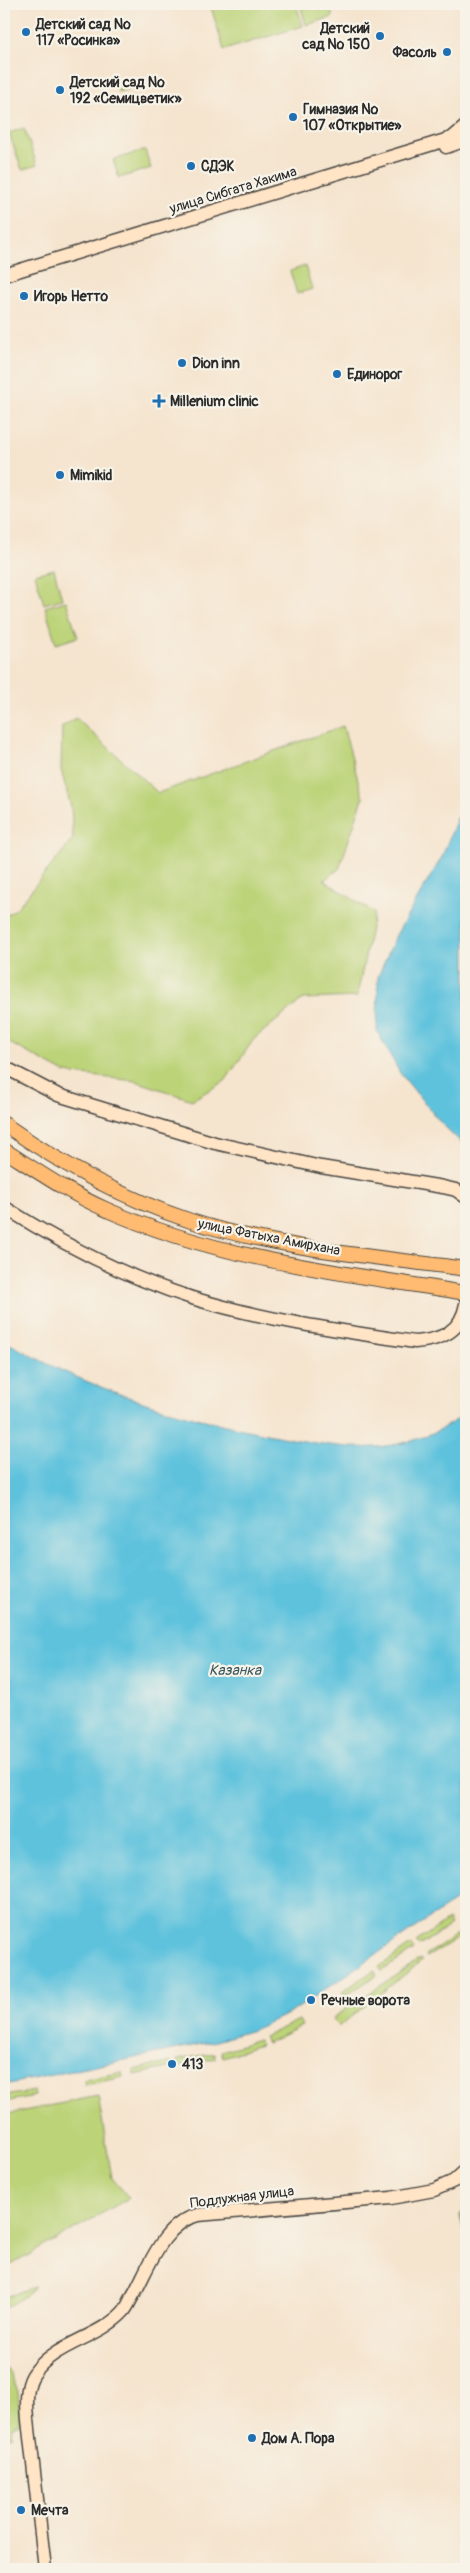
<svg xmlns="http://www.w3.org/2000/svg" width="470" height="2573" font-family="Pangolin,sans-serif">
	<rect width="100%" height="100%" fill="#f7f3e8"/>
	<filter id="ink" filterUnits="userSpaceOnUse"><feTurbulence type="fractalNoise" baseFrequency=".02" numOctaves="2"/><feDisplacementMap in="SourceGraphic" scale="10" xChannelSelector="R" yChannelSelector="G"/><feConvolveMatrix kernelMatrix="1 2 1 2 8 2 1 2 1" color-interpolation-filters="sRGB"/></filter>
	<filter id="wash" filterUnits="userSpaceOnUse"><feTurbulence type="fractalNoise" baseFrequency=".0096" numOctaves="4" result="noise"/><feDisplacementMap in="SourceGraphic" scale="20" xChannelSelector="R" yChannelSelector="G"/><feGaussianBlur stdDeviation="1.12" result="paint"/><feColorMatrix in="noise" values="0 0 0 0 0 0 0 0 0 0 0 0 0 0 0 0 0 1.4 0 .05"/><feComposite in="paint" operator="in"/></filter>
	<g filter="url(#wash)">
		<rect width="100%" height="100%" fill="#f5e4ce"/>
		<path fill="#bcd378" stroke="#747f52" d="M 210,4 L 296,4 L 303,26 L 224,50 Z
			M 315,4 L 329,4 L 333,17 L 306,25 L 301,8 Z
			M 131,79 L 134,87 L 118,92 L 116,84 Z
			M 24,128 L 37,165 L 22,170 L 9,133 Z
			M 145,150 L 151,168 L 119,178 L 113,160 Z
			M 305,266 L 312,289 L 297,294 L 290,271 Z
			M 54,569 L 62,599 L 44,604 L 35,574 Z
			M 66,601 L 78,637 L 56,644 L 45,607 Z
			M 76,718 L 158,793 L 343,726 L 363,798 L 339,869 L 324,880 L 374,913 L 357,997 L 303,999 L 254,1039 L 225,1081 L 192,1100 L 136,1081 L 65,1073 L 4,1040 L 4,917 L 16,909 L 73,839 L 71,807 L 61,770 L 62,727 Z
			M 448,1920 L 451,1925 L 419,1946 L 416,1942 Z
			M 466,1928 L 466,1933 L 427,1957 L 426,1955 Z
			M 411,1945 L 414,1950 L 382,1971 L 379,1967 Z
			M 420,1959 L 422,1961 L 338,2027 L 333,2018 Z
			M 374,1970 L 377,1975 L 345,1996 L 342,1992 Z
			M 299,2020 L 302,2026 L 267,2043 L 264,2037 Z
			M 259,2040 L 260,2045 L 223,2057 L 221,2051 Z
			M 215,2053 L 216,2058 L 178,2066 L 177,2060 Z
			M 171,2062 L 172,2067 L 135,2075 L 134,2070 Z
			M 122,2072 L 123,2077 L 85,2085 L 84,2080 Z
			M 34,2091 L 35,2096 L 4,2102 L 4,2096 Z
			M 98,2096 L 112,2178 L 129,2198 L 4,2269 L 4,2115 Z
			M 35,2286 L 26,2296 L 4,2309 L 4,2298 Z
			M 7,2368 L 18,2391 L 20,2423 L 12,2427 L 11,2436 L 4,2437 L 4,2369 Z"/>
		<path fill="#95b568" stroke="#60704a" d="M 464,2202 L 466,2203 L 466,2240 L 460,2216 Z"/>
		<path fill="#5fc2dd" stroke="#457684" d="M 466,795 L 466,1147 L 441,1123 L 400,1073 L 377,1031 L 378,977 L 396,935 L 442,857 Z
			M 4,1341 C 24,1351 44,1363 65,1372 C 134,1403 208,1423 282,1437 C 321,1444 358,1452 398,1444 C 424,1439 446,1428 466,1413 L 466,1893 L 292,2012 L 253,2030 L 216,2041 L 4,2085 Z"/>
	</g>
	<g filter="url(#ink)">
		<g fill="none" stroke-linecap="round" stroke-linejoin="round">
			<defs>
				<path id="secondary" d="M 446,147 L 466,140
					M 4,275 L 423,147 L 452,138 L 466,126
					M 4,1067 L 58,1095 L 215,1143 L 321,1167 L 443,1187 L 456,1190 L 466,1197
					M 4,1207 C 62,1244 126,1277 192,1298 C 264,1320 341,1331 415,1342 C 441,1340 461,1332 466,1304
					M 45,2569 L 28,2420 C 27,2406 25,2388 33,2375 C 53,2343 98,2339 123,2312 C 128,2307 131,2298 135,2292 C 150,2264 164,2223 198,2215 L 391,2198 L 434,2190 L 454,2181 L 466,2170"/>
				<path id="primary" d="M 4,1124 C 61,1164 124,1199 191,1221 C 274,1248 379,1257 466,1269
					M 4,1150 C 37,1171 69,1193 105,1209 C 219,1260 344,1273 466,1293"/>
			</defs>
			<use href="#secondary" stroke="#494743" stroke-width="15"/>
			<use href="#primary" stroke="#494743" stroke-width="16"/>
			<use href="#secondary" stroke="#ffe4c6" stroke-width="12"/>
			<use href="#primary" stroke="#febb71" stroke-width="14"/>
		</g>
	</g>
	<g fill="#1f6fb2" stroke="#f7f3e8" stroke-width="2">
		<circle cx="26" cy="32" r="5"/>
		<circle cx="380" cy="36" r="5"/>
		<circle cx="447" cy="52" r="5"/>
		<circle cx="60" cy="90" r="5"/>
		<circle cx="293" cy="117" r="5"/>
		<circle cx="191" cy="166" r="5"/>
		<circle cx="24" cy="296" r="5"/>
		<circle cx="182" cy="363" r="5"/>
		<circle cx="337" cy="374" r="5"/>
		<path d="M156.5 393.5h5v5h5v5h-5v5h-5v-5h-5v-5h5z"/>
		<circle cx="60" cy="475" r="5"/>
		<circle cx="311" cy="2000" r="5"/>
		<circle cx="172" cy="2064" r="5"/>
		<circle cx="252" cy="2438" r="5"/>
		<circle cx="21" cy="2510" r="5"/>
	</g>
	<g text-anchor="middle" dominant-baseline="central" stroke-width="4.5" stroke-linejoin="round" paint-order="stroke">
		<g font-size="14" font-weight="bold" fill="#2b2b2b" stroke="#f7f3e8" text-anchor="start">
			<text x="36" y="24">Детский сад №<tspan x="36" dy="16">117 «Росинка»</tspan></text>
			<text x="370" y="28" text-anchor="end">Детский<tspan x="370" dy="16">сад № 150</tspan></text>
			<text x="437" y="52" text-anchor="end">Фасоль</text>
			<text x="70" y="82">Детский сад №<tspan x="70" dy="16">192 «Семицветик»</tspan></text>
			<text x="303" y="109">Гимназия №<tspan x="303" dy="16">107 «Открытие»</tspan></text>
			<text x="201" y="166">СДЭК</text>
			<text x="34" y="296">Игорь Нетто</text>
			<text x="192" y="363">Dion inn</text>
			<text x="347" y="374">Единорог</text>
			<text x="170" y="401">Millenium clinic</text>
			<text x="70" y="475">Mimikid</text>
			<text x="321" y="2000">Речные ворота</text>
			<text x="182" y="2064">413</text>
			<text x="262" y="2438">Дом А. Пора</text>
			<text x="31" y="2510">Мечта</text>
		</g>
		<g font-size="14" fill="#2b2b2b" stroke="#f7f3e8">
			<text transform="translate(233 190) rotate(-17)">улица Сибгата Хакима</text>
			<text transform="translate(269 1237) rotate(11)">улица Фатыха Амирхана</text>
			<text transform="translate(242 2197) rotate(-7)">Подлужная улица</text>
		</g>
		<g font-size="15" font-style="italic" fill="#3b5860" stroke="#f7f3e8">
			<text x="235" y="1670">Казанка</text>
		</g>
	</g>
	<rect width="470" height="2573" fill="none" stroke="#f7f3e8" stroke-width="20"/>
</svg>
